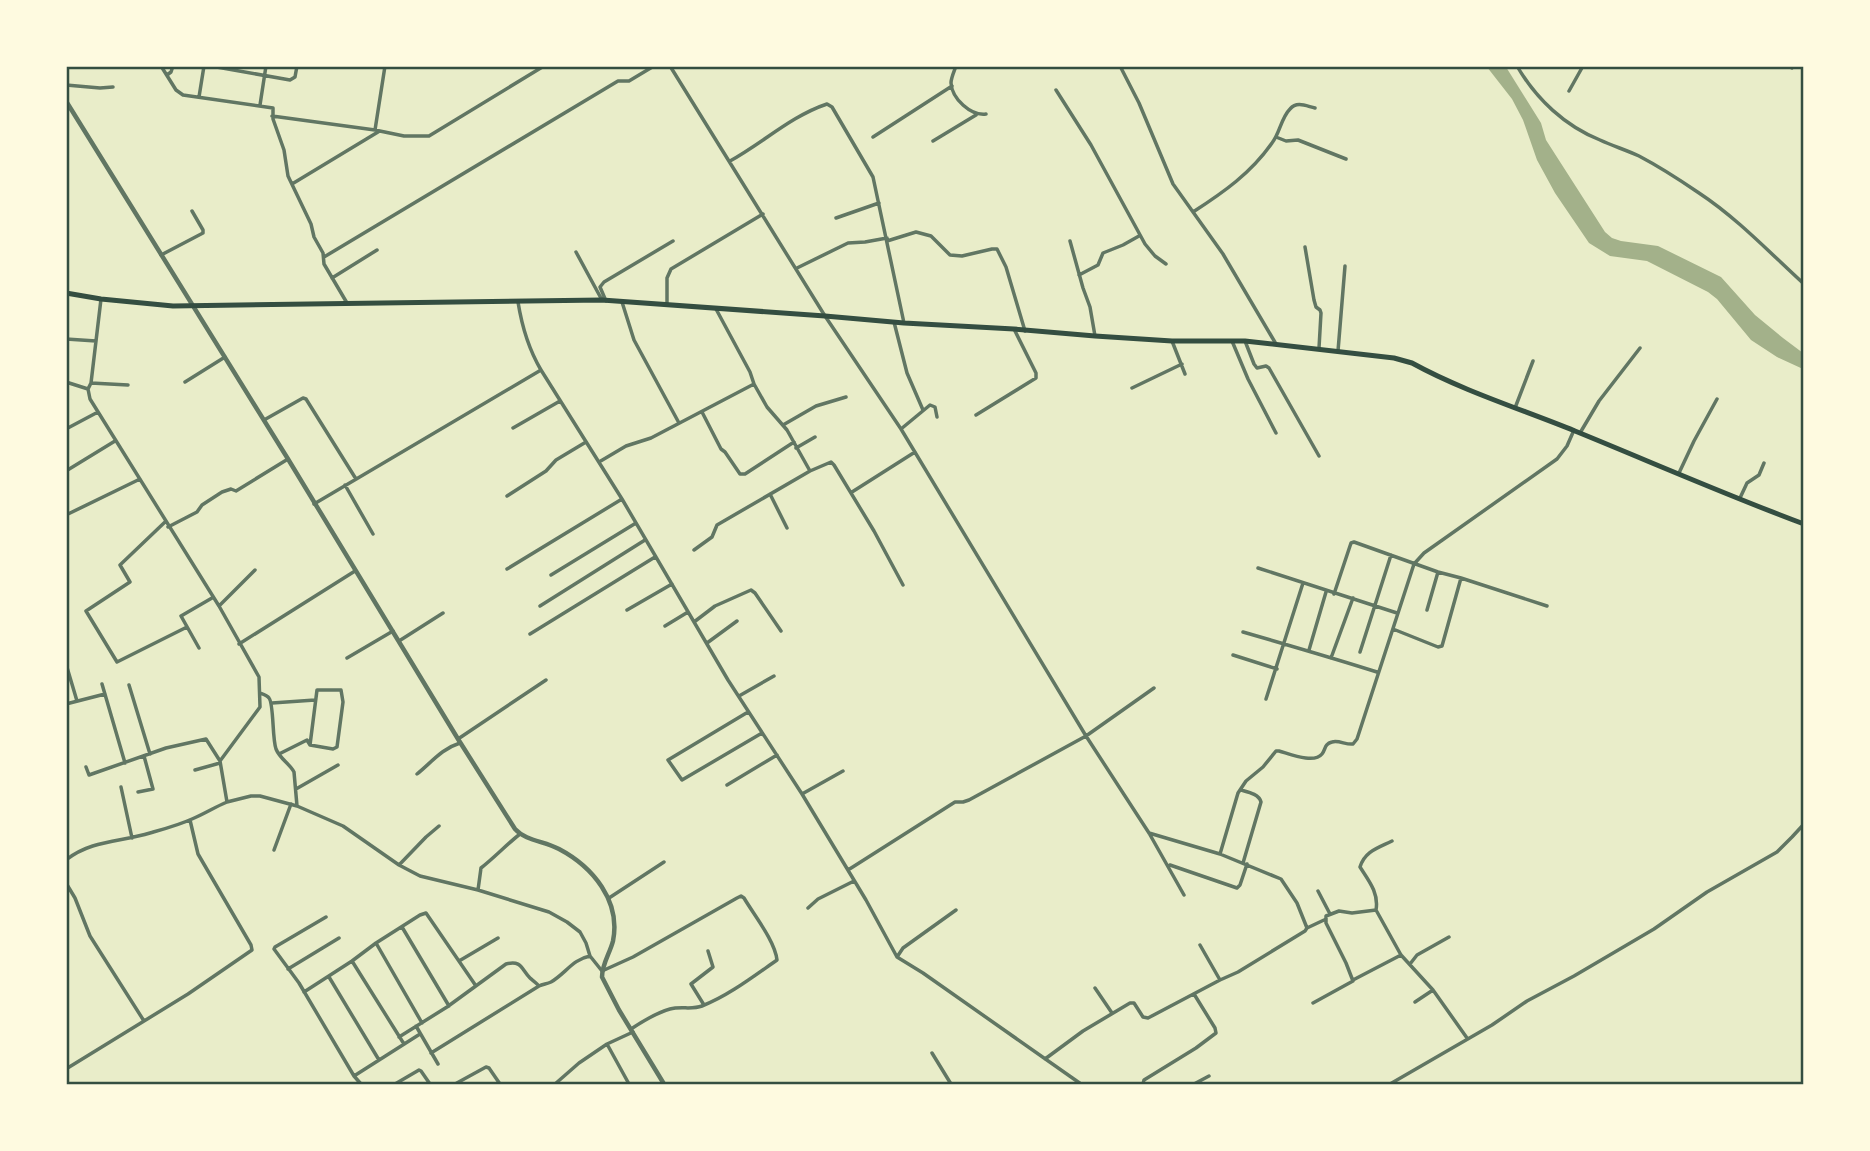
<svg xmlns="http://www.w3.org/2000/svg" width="1870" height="1151" font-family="'Roboto Serif',serif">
	<rect width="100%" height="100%" fill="#e9edc9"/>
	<path fill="#a3b18a" d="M 1487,67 L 1506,67 L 1541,123 L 1546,140 L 1605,232 L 1612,238 L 1621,241 L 1658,246 L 1721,277 L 1755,315 L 1783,338 L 1803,353 L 1803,369 L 1777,357 L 1751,340 L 1717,299 L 1708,292 L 1647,261 L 1610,256 L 1589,243 L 1555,193 L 1537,160 L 1523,120 L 1512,99 Z"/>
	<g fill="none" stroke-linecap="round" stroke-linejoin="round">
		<path stroke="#617663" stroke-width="3.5" d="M 161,66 L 176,90 L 183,95 L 273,108 L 273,119 L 284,150 L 288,176 L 311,224 L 314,237 L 323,253 L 324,264 L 347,303
			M 211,66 L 290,80 L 295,77 L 297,66
			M 670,66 L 825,316 L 901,429 L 1086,736 L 1149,833 L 1184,895
			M 956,66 C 954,72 951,78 951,83 C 952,99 971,116 986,114
			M 1120,66 L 1139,103 L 1173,184 L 1223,254 L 1276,344
			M 1517,66 C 1536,99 1565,126 1600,140 C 1613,146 1626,150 1639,156 C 1660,167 1680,180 1699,193 C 1737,218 1770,253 1804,284
			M 1788,66 L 1792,68
			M 167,75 L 171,72 L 173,66
			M 66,85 L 100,88 L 113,87
			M 1056,90 L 1091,145 L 1145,244 L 1155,256 L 1166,264
			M 1569,91 L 1583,66
			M 199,97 L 204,66
			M 260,105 L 266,66
			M 272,116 L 375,130 L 404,136 L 429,136 L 544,66
			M 375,130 L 385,66
			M 873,137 L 952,86
			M 1276,137 L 1286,141 L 1298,140 L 1346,159
			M 933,141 L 976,115
			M 730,161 C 763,143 791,116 827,104 L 832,107 L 873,177 L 904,323
			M 292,184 L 378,132
			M 1193,212 C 1224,192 1251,173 1272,143 C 1280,133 1281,118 1290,109 C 1297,101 1306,106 1315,108
			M 836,218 L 879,203
			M 887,241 L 916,232 L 931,236 L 950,255 L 962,256 L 992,249 L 997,249 L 1006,267 L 1025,331
			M 1070,241 L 1083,288 L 1090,307 L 1095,336
			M 1305,247 L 1314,300 L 1316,307 L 1320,310 L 1321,313 L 1319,348
			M 576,252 L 602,300
			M 161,255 L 203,233 L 203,230 L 192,211
			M 324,257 L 618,81 L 629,81 L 654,66
			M 797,268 L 848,243 L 865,242 L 887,238
			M 1079,275 L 1098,265 L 1103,253 L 1123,245 L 1139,236
			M 332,278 L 377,250
			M 101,299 L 91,383 L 88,389 L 90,399 L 219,606 L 259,677 L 260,707 L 220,761 L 227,802 L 251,796 L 260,796 L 297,806 L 343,826 L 399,865 L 420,876 L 478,890 L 549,912 L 567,922 L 580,932 L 586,943 L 590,956
			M 606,301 L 600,287 L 604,282 L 673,241
			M 518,302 C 522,327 528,348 541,370 L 622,499 L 728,680 L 802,794 L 866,900 L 897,957 L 923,973 L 1081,1084
			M 622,302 L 634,340 L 679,423
			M 667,305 L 667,278 L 671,269 L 763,214
			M 716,309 L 750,372 L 754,384 L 767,407 L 787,430 L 810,471 L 831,462 L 834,465 L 874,531 L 903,585
			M 894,322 L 907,373 L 923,410
			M 66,339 L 96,341
			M 1172,341 L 1185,374
			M 1232,341 L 1248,379 L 1276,433
			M 1245,341 L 1254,364 L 1257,368 L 1266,366 L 1269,368 L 1319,456
			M 1338,351 L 1345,266
			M 66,382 L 88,389
			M 185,382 L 225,357
			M 91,383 L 128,385
			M 1132,388 L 1182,364
			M 1515,408 L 1533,361
			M 702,412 L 721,449 L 725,452 L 740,474 L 745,474 L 794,442
			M 976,415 L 1036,378 L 1036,373 L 1014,329
			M 264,420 L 303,398 L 306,399 L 356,479
			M 783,425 L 816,406 L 846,397
			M 513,428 L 560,401
			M 66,429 L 98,412
			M 901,429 L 930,405 L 935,407 L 937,417
			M 1580,433 L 1599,401 L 1640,348
			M 796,448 L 815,437
			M 599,462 L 626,446 L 651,438 L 754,384
			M 66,471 L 115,441
			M 1679,473 L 1694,441 L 1717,399
			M 345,485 L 373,534
			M 852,492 L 915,452
			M 770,494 L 787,528
			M 507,496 L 546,471 L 556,460 L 586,442
			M 1740,498 L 1747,483 L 1759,475 L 1764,463
			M 314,504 L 541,370
			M 66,515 L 140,479
			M 165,522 L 120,565 L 130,582 L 86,611 L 117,662 L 187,627
			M 168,527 L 197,512 L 202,505 L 222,492 L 231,489 L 236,491 L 288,459
			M 694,550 L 712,537 L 717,525 L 810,471
			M 1258,568 L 1397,613
			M 507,569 L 622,499
			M 551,575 L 636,523
			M 1334,594 L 1351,543 L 1354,542 L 1438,572 L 1461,578 L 1547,606
			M 219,606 L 255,570
			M 540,606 L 645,540
			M 627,610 L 672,584
			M 1427,610 L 1438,572
			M 694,622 L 715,606 L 751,590 L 755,593 L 781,631
			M 665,626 L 688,612
			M 1393,629 L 1438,647 L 1442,646 L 1461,578
			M 1243,632 C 1288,645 1333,658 1377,672
			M 530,634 L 655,557
			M 399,641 L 443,613
			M 707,643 L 737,621
			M 239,644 L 355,571
			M 199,648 L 181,616 L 212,598
			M 1309,650 L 1326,592
			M 1360,652 L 1391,555
			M 1233,655 L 1277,669
			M 347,658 L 393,631
			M 1331,658 L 1353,598
			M 66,664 L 77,701
			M 102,684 L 125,763
			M 129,685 L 150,754
			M 260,693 C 263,694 267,695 269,698 C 274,704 272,738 276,749 C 280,759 290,764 294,772 L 297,806
			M 739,696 L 774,676
			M 1266,699 L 1303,583
			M 272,703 L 315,700
			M 66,704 L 105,694
			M 748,712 L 668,760 L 682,780 L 762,733
			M 458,739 L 546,680
			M 279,754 L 307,740 L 310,745 L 333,749 L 337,747 L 343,702 L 341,690 L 317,690 L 310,745
			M 86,767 L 89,775 L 166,748 L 206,739 L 220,761
			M 195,770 L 220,763
			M 417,774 C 432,762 441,749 460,743
			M 727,785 L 777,755
			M 121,787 L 132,838
			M 296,789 L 338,765
			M 1241,790 C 1248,792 1259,794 1261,802 L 1243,863
			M 138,792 L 153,789 L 144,756
			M 802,794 L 843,771
			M 1149,833 L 1220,854
			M 1392,841 C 1378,848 1365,851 1360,867 C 1369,881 1379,893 1376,910 L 1401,955 L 1433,990 L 1467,1038
			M 274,850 L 291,804
			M 66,860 C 91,840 121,842 150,833 C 164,829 179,825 192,819 C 204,814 215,807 227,802
			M 399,865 L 426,837 L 439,826
			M 1170,865 L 1237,888 L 1240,885 L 1247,864
			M 848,870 L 955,802 L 963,802 L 969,800 L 1086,736 L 1154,688
			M 66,883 L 75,898 L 90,936 L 144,1021
			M 478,890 L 481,868 C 495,857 506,845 520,834
			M 1318,891 L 1330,914
			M 609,898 L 664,862
			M 808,908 L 818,899 L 854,881
			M 326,917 L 275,947 L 274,949 L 299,983 L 354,1076 L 361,1084
			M 402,927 L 449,1006
			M 1307,928 L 1324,920
			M 376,943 L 422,1023
			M 1200,945 L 1220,980
			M 897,957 L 903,948 L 956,910
			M 352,961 L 404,1044
			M 459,961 L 498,938
			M 1410,964 L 1417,955 L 1449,937
			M 288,969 L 339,938
			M 329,977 L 379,1060
			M 1353,980 L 1401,955
			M 1095,988 L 1112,1013
			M 304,992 L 352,961 L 376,943 L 420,915 L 426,913 L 476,986
			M 1415,1002 L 1433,990
			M 1313,1003 L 1353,981 L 1346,963 L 1326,923 L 1326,916 L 1339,911 L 1352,913 L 1376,910
			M 704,1005 L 691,984 L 713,967 L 708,951
			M 416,1026 L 438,1064
			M 399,1037 L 447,1007 L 506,964 C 522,960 521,969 530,978 C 531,979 539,985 539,986 C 543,984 547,984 551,982 C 565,974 573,959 590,956 L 602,971 L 633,957 L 737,898 L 741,896 L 744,898 C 754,915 775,941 777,960 C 754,976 728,996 702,1006 C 692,1010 681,1006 670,1009 C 656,1013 643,1021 631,1029
			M 607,1044 L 629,1084
			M 431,1053 L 539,986
			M 932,1053 L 951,1084
			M 1045,1059 L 1083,1031 L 1130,1003 L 1134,1003 L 1143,1017 L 1148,1018 L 1220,980 L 1238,972 L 1305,931 L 1307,928 L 1297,903 L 1281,879 L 1220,854 L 1238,793 L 1246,781 L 1263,767 L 1276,751 L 1279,751 C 1290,754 1314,764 1322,754 C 1326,749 1324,744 1332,742 C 1339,740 1346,745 1353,744 L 1357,739 L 1414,564 L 1424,553 L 1557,459 L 1567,446 L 1574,430
			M 66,1069 L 188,994 L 252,950 L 251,945 L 198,854 L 190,820
			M 354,1076 L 420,1034
			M 395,1084 L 419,1070 L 421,1071 L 430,1084
			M 455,1084 L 486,1067 L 489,1068 L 500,1084
			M 555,1084 L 579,1063 L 607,1044 L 633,1032
			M 1143,1084 L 1144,1080 L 1196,1048 L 1216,1033 L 1215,1028 L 1194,994
			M 1194,1084 L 1209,1076
			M 1390,1084 L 1492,1025 L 1527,1001 L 1574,976 L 1654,929 L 1707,892 L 1777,852 L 1792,837 L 1804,824"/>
		<path stroke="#617663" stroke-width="4.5" d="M 66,101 L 288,459 L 458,739 L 515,829 C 526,841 544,841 559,849 C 593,867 621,901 613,941 C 610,953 602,964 602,977 L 619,1010 L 664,1084"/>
		<path stroke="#344e41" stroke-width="5" d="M 66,67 L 67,66
			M 66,293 L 101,299 L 173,306 L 602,300 L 825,316 L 904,323 L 1014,329 L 1095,336 L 1172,341 L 1245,341 L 1394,358 L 1412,363 C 1463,391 1521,409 1575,431 C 1651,462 1726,495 1804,524"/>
	</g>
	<rect width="1870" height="1151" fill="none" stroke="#fefae0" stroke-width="136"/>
	<rect x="68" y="68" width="1734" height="1015" fill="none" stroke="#344e41" stroke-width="2.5"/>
</svg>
